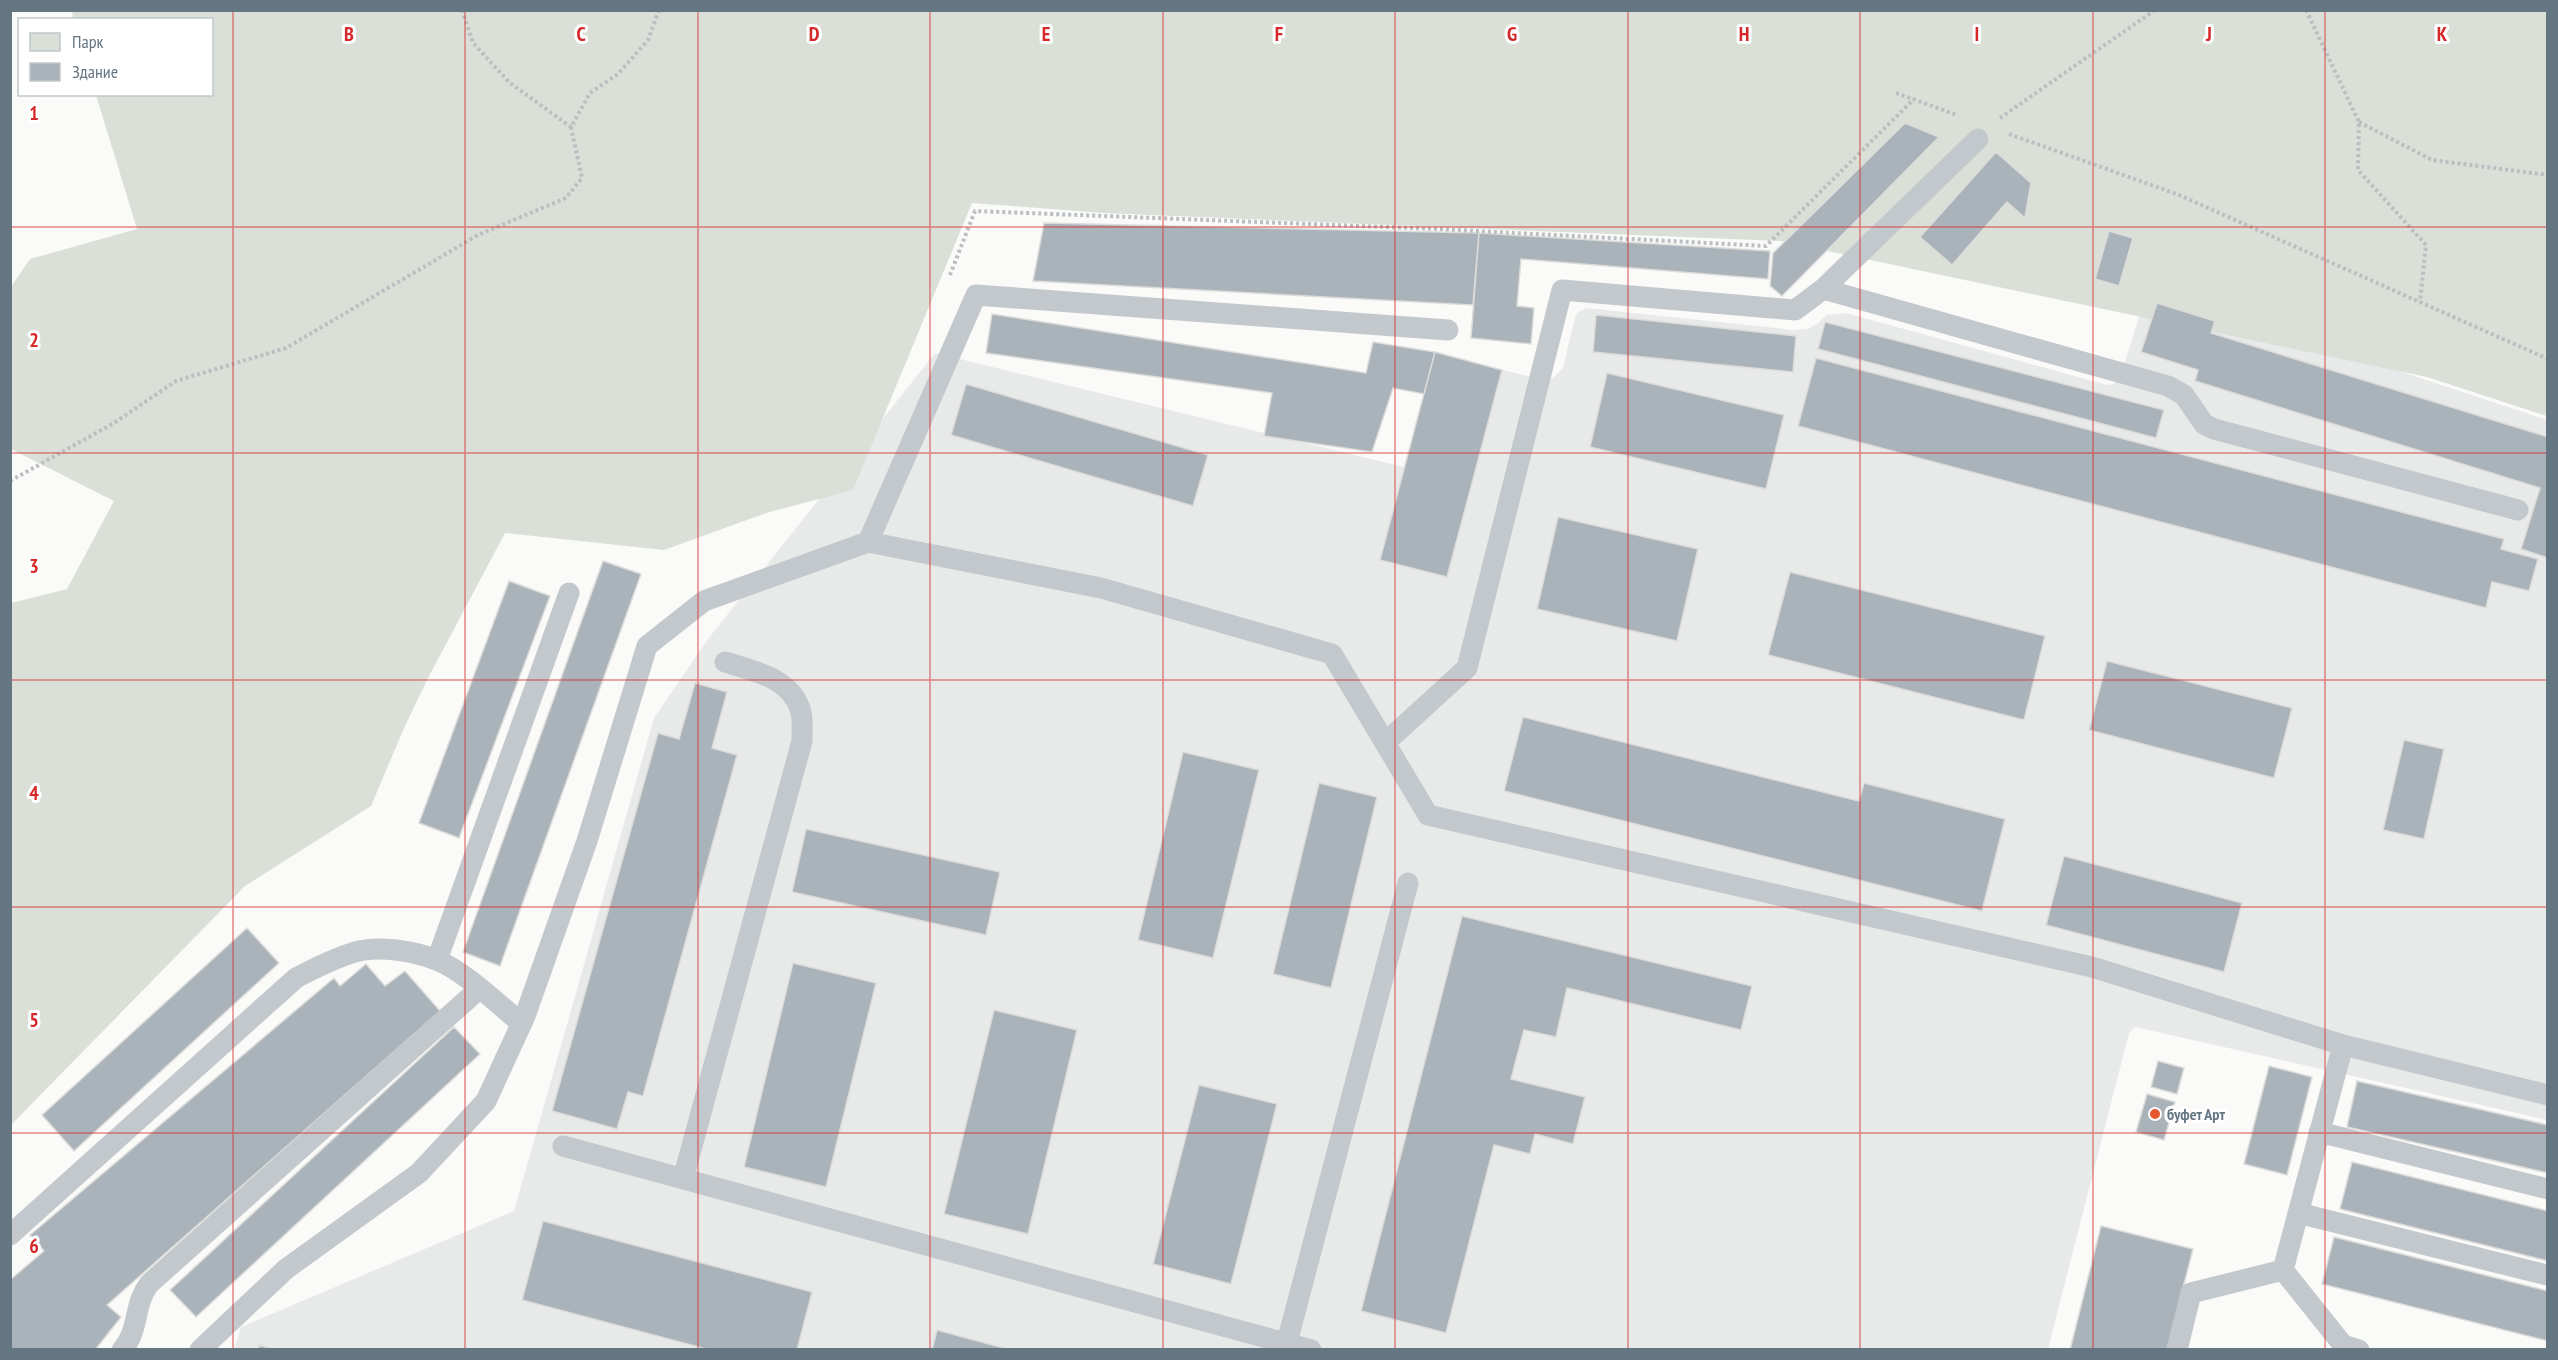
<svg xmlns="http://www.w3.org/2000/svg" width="2558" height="1360" font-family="'PT Sans Narrow',sans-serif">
	<rect width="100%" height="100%" fill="#fafaf8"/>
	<path fill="#e8e9e9" d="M 2169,295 L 2547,420 L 2547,1120 L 2135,1027 L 2129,1033 L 2048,1349 L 234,1350 L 241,1327 L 514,1211 L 654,718 L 708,639 L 935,353 L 1404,467 L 1435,352 L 1535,378 L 1553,378 L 1563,368 L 1575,317 L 1578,312 L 1587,308 L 1793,330 L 1807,329 L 1817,324 L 1827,315 L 1846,313 L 2107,385 L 2113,384 L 2120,378 L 2144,301 Z"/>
	<path fill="#dadfd7" d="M 72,11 L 2547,11 L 2547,416 L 2427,377 L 1780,241 L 1103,213 L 972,203 L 853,490 L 766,513 L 664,550 L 505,533 L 428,678 L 404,728 L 371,806 L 245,886 L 11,1125 L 11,603 L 67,589 L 114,501 L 11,449 L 11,287 L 30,259 L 137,229 L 96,95 L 212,94 L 212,20 L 73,19 Z"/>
	<path fill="#aab3b9" stroke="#dcdcda" stroke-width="1.5" d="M 1905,123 L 1939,137 L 1782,296 L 1770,286 L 1773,253 Z
		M 1996,152 L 2031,183 L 2025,218 L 2007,202 L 1952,265 L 1920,237 Z
		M 1044,223 L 1479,233 L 1473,305 L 1033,281 Z
		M 2109,231 L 2133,238 L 2119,286 L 2095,279 Z
		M 1479,233 L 1770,251 L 1768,279 L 1521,259 L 1517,306 L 1534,308 L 1531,344 L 1471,338 Z
		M 2157,303 L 2215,321 L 2211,333 L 2548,437 L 2548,558 L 2521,549 L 2540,488 L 2195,381 L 2198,370 L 2141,352 Z
		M 992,314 L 1366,373 L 1373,342 L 1435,352 L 1424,394 L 1393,388 L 1372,452 L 1264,436 L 1272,393 L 986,353 Z
		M 1596,315 L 1796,336 L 1793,372 L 1593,352 Z
		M 1825,322 L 2164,410 L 2156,438 L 1818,349 Z
		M 1435,352 L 1502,370 L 1447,577 L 1380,560 Z
		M 1816,358 L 2504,539 L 2501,549 L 2538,559 L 2529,591 L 2492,582 L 2486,608 L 1798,426 Z
		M 1607,373 L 1784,415 L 1766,489 L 1590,447 Z
		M 966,384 L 1208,455 L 1193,506 L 951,435 Z
		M 1558,517 L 1698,549 L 1677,641 L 1537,609 Z
		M 603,561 L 641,574 L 500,966 L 463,952 Z
		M 1790,572 L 2045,636 L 2024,720 L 1768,655 Z
		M 509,581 L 550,596 L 459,838 L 419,823 Z
		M 2107,661 L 2292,708 L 2274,778 L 2089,730 Z
		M 695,683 L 727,692 L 712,748 L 737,755 L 643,1096 L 628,1092 L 617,1129 L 552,1111 L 658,733 L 679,739 Z
		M 1523,717 L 1859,801 L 1864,783 L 2005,819 L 1982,911 L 1504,791 Z
		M 2404,740 L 2444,749 L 2424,839 L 2383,830 Z
		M 1183,752 L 1259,770 L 1213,958 L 1138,940 Z
		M 1319,783 L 1377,797 L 1331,988 L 1273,974 Z
		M 806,829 L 1000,872 L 986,935 L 792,892 Z
		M 2064,856 L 2242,903 L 2224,972 L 2046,925 Z
		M 1462,916 L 1752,986 L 1741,1030 L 1567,988 L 1556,1037 L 1524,1030 L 1511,1079 L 1585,1097 L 1573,1144 L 1535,1134 L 1530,1154 L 1494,1145 L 1446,1333 L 1361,1311 Z
		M 247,928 L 279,963 L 74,1151 L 42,1115 Z
		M 793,963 L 876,983 L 826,1187 L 744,1167 Z
		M 366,964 L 385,986 L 405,971 L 440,1011 L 107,1305 L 121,1317 L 95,1350 L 10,1350 L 10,1280 L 44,1251 L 30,1235 L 334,978 L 340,986 Z
		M 994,1010 L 1077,1030 L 1028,1234 L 944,1214 Z
		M 454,1027 L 480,1054 L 196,1317 L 170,1290 Z
		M 2158,1061 L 2184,1068 L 2177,1094 L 2151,1087 Z
		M 2269,1066 L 2312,1077 L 2287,1175 L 2244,1164 Z
		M 2357,1081 L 2548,1125 L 2548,1173 L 2347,1127 Z
		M 1199,1085 L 1277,1104 L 1231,1284 L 1153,1264 Z
		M 2147,1094 L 2175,1102 L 2164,1140 L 2136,1132 Z
		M 2352,1162 L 2548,1211 L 2548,1261 L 2340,1209 Z
		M 543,1221 L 812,1292 L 797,1350 L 710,1350 L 522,1300 Z
		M 2101,1226 L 2193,1249 L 2167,1350 L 2070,1350 Z
		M 2334,1237 L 2548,1291 L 2548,1341 L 2322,1284 Z
		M 937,1330 L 1011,1350 L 932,1350 Z
		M 259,1345 L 275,1350 L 258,1350 Z"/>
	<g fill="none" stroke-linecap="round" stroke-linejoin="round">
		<path stroke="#bbbfc2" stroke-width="4" stroke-dasharray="3 3" stroke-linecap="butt" d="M 462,10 L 473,43 L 510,83 L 571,127
			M 2306,10 L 2359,122 L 2358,170 L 2426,245 L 2420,302
			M 1896,93 L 1957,115
			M 2000,118 L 2155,10
			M 2359,122 L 2432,160 L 2548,175
			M 2009,134 L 2179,195 L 2548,359
			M 950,275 L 975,211 L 1438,229 L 1766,246 L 1914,99
			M 10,481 L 114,423 L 176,381 L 286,348 L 478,235 L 566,198 L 582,178 L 571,127 L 590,93 L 618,74 L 648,40 L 659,10"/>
		<path stroke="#c3c8cc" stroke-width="21" d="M 1978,139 L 1823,289 L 2168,386 L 2184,395 L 2204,424 L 2214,429 L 2518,510
			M 868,542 L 976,295 L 1448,330
			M 1386,742 L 1467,668 L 1562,290 L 1795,310 L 1823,289
			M 437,960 L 569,593
			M 2319,1132 L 2548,1189
			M 563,1146 L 1311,1350
			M 683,1179 L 802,741 C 802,732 803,721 801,712 C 792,678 754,671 725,662
			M 2298,1213 L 2547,1275
			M 10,1235 L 296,978 C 315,968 335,958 355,952 C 377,945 415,951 436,960 C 463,970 498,1004 521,1023
			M 2283,1270 L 2343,1345 L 2359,1350
			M 122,1350 C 140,1330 133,1305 149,1284 L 479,989
			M 200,1350 L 286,1269 L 419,1173 L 486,1101 L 525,1016 L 587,841 L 647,646 L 704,601 L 868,542 L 1101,588 L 1332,654 L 1428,815 L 2092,967 L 2343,1045 L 2548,1095
			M 1285,1350 L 1408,883
			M 2177,1350 L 2191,1293 L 2283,1270 L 2343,1045"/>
	</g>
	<path fill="none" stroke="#d62828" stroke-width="1.5" stroke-opacity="0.55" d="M 233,10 L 233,1350M 465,10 L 465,1350M 698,10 L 698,1350M 930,10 L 930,1350M 1163,10 L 1163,1350M 1395,10 L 1395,1350M 1628,10 L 1628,1350M 1860,10 L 1860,1350M 2093,10 L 2093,1350M 2325,10 L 2325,1350M 10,227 L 2548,227M 10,453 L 2548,453M 10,680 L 2548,680M 10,907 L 2548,907M 10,1133 L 2548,1133"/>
	<circle fill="#e4572e" stroke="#fff" stroke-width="2" cx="2155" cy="1114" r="6"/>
	<g text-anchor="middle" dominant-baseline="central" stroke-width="6" stroke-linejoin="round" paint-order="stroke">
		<g font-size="16" font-weight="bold" fill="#657683" stroke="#fff" text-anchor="start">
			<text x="2167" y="1114">буфет Арт</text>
		</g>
	</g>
	<g font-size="20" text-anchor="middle" font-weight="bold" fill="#d62828" stroke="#fff" stroke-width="6" stroke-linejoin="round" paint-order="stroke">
		<text x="349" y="41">B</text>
		<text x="581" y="41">C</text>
		<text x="814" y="41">D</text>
		<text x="1046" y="41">E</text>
		<text x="1279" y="41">F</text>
		<text x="1512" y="41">G</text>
		<text x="1744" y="41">H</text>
		<text x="1977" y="41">I</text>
		<text x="2209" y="41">J</text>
		<text x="2442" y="41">K</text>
		<text x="34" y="120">1</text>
		<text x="34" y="347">2</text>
		<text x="34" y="573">3</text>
		<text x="34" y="800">4</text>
		<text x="34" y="1027">5</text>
		<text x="34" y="1253">6</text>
	</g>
	<rect width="2558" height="1360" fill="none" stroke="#657683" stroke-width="24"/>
	<rect x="18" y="18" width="195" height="78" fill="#ffffff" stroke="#c1c8cd" stroke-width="1.5"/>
	<rect x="30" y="33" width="30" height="18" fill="#dadfd7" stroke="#c1c8cd" stroke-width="1.5"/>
	<text x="72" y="48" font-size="18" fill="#657683">Парк</text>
	<rect x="30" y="63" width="30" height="18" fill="#aab3b9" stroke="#c1c8cd" stroke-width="1.5"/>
	<text x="72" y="78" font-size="18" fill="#657683">Здание</text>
</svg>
